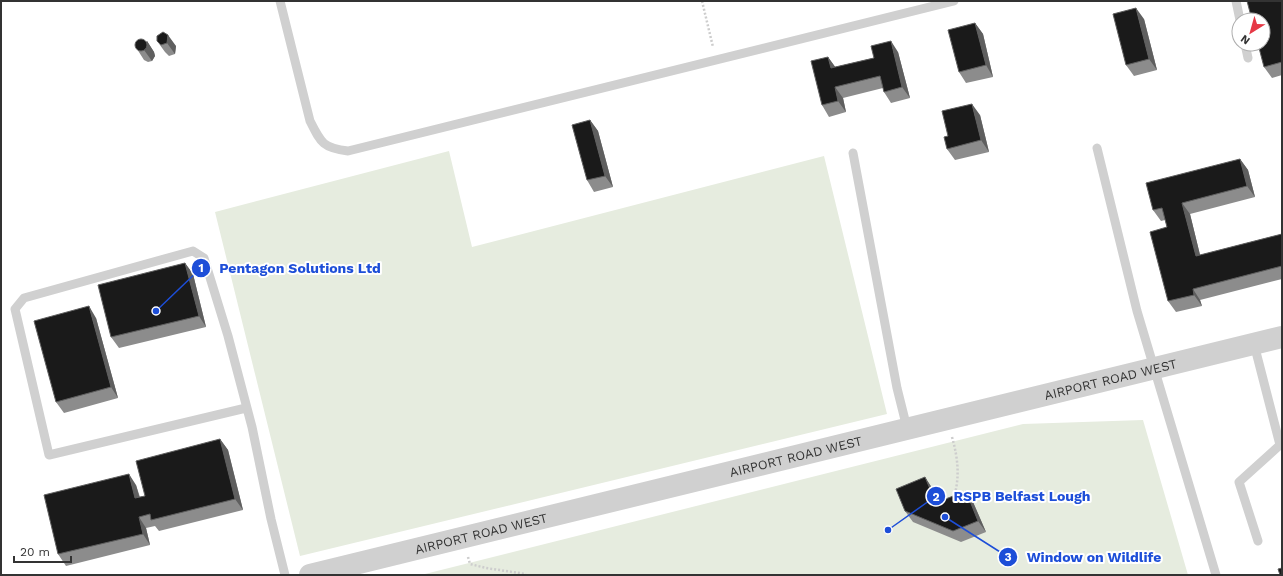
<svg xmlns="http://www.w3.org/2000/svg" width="1283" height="576" font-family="'Work Sans',sans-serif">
	<rect width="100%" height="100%" fill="#fff"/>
	<path fill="#e6ecdf" d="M 449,151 L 472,247 L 824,156 L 887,414 L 300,556 L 215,212 Z
		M 1143,420 L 1188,575 L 421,575 L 1023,424 Z"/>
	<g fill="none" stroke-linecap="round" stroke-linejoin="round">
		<path stroke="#cdcdcd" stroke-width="2.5" stroke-dasharray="2 2" stroke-linecap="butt" d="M 702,1 L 713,47
			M 952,437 C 958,458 960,477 954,497
			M 468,557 L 470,564 L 486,568 L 526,574"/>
		<path stroke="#d0d0d0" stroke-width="9" d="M 280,1 L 310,121 C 321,143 323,148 348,151 L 954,1
			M 1236,1 L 1240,20
			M 1245,44 L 1248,58
			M 1097,148 L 1137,311 L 1216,575
			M 853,153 L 897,388 L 907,428
			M 1254,344 L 1280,445 L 1239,482 L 1258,541
			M 246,408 L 49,455 L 15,309 L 24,298 L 193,251 L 204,258 L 228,336 L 252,427 L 271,519 L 285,575"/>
		<path stroke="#d0d0d0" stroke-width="22" id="s1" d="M 310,575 L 1282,337"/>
	</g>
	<path fill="#8c8c8c" d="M 1282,1 L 1282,75 L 1272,78 L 1264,67 Z
		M 1144,19 L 1157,70 L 1134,76 L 1126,65 Z
		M 975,23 L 983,34 L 993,77 L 966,83 L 959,72 Z
		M 157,36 L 176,46 L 175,54 L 169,56 L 165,52 L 157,41 Z
		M 147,41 L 154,52 L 155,56 L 152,61 L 148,62 L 144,60 L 137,49 Z
		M 898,52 L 910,98 L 891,103 L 884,92 L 883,88 L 843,98 L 846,112 L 829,117 L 822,105 L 828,57 L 835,67 Z
		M 980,115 L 989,152 L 955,160 L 947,149 L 948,136 Z
		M 590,120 L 598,131 L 613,187 L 594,192 L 587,180 Z
		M 1240,159 L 1248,170 L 1255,197 L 1190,214 L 1200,255 L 1282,234 L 1282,279 L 1200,300 L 1202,306 L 1176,312 L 1168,301 L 1167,227 L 1165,220 L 1161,221 L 1153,210 Z
		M 185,263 L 193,274 L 206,327 L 119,348 L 111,337 Z
		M 96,318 L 118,398 L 64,413 L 56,402 Z
		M 220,439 L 228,450 L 243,510 L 159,531 L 155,526 L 146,528 L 150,545 L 66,566 L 58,554 L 136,485 L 140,497 L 145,496 Z
		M 925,477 L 932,488 L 937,498 L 943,500 L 966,491 L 973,502 L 986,532 L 961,542 L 913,522 L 905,511 Z"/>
	<path fill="#5f5f5f" d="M 1136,8 L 1144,19 L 1157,70 L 1149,59 Z
		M 975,23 L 983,34 L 993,77 L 986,65 Z
		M 168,35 L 176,46 L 175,54 L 167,43 Z
		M 147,41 L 154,52 L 155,56 L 152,61 L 144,50 Z
		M 891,41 L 898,52 L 910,98 L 902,87 Z
		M 828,57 L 836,68 L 831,68 Z
		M 835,87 L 843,98 L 846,112 L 838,101 Z
		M 972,104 L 980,115 L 989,152 L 981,140 Z
		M 590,120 L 598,131 L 613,187 L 605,176 Z
		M 1240,159 L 1248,170 L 1255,197 L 1247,186 Z
		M 1182,203 L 1190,214 L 1203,267 L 1196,256 Z
		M 185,263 L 193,274 L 206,327 L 199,316 Z
		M 1193,289 L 1200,300 L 1202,306 L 1194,295 Z
		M 89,306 L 96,318 L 118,398 L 111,387 Z
		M 220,439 L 228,450 L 243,510 L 235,499 Z
		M 129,474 L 136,485 L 143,510 L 135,498 Z
		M 925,477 L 932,488 L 941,507 L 933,496 Z
		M 966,491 L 973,502 L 986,532 L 978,521 Z
		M 139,517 L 146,528 L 150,545 L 143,534 Z"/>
	<path fill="#1a1a1a" stroke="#5f5f5f" d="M 1247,1 L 1282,1 L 1282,62 L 1264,67 L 1258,44 L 1263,44 L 1263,20 L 1252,20 Z
		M 1136,8 L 1149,59 L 1126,65 L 1113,14 Z
		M 975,23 L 986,65 L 959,72 L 948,30 Z
		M 163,32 L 168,35 L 167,43 L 161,45 L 157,41 L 157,36 Z
		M135 45a6 6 0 1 1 12 0a6 6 0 1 1-12 0Z
		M 891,41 L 902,87 L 884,92 L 880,76 L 835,87 L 838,101 L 822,105 L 811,61 L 828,57 L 831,68 L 874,58 L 871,46 Z
		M 972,104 L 981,140 L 947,149 L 944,137 L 948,136 L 942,111 Z
		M 590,120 L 605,176 L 587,180 L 572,125 Z
		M 1240,159 L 1247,186 L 1182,203 L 1196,256 L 1282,234 L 1282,266 L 1193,289 L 1194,295 L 1168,301 L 1150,232 L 1167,227 L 1162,208 L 1153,210 L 1146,183 Z
		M 185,263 L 199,316 L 111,337 L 98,285 Z
		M 89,306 L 111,387 L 56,402 L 34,321 Z
		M 220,439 L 235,499 L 151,520 L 150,514 L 139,517 L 143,534 L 58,554 L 44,495 L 129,474 L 135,498 L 145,496 L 136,461 Z
		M 925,477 L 933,496 L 943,500 L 966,491 L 978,521 L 953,531 L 905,511 L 896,489 Z
		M 1282,568 L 1282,575 L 1280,575 L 1278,569 Z"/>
	<g text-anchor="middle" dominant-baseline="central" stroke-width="4" stroke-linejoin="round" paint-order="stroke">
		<g font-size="13" fill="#333" stroke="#fff">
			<text stroke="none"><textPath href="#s1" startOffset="824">AIRPORT ROAD WEST</textPath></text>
			<text stroke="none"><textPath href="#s1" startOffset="500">AIRPORT ROAD WEST</textPath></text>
			<text stroke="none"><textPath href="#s1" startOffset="176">AIRPORT ROAD WEST</textPath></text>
		</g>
	</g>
	<path fill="none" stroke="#1d4ed8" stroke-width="1.5" d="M156 311L201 268M888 530L936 496M945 517L1008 557"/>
	<g fill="#1d4ed8" stroke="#fff" stroke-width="1.5">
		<circle cx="156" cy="311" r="4"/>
		<circle cx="888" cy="530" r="4"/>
		<circle cx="945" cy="517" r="4"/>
		<circle cx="201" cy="268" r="10"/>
		<circle cx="936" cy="496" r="10"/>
		<circle cx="1008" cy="557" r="10"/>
	</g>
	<g font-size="12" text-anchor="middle" font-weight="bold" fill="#fff">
		<text x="201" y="272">1</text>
		<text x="936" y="501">2</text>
		<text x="1008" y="561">3</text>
	</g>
	<g font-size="14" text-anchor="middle" font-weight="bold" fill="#1d4ed8" stroke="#fff" stroke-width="4" stroke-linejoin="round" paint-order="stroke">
		<text x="300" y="273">Pentagon Solutions Ltd</text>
		<text x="1022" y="501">RSPB Belfast Lough</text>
		<text x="1094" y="562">Window on Wildlife</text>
	</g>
	<rect width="1283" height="576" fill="none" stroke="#333333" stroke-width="4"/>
	<g transform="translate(1251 32) rotate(217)"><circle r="19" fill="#ffffff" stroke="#adadad"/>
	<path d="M0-3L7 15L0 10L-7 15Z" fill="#e63946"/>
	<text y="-6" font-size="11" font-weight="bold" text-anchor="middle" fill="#333333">N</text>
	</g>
	<path d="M14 556v6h57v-6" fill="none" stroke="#333333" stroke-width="2"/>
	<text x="20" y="556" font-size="12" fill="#333333" stroke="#ffffff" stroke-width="3" paint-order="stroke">20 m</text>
</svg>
